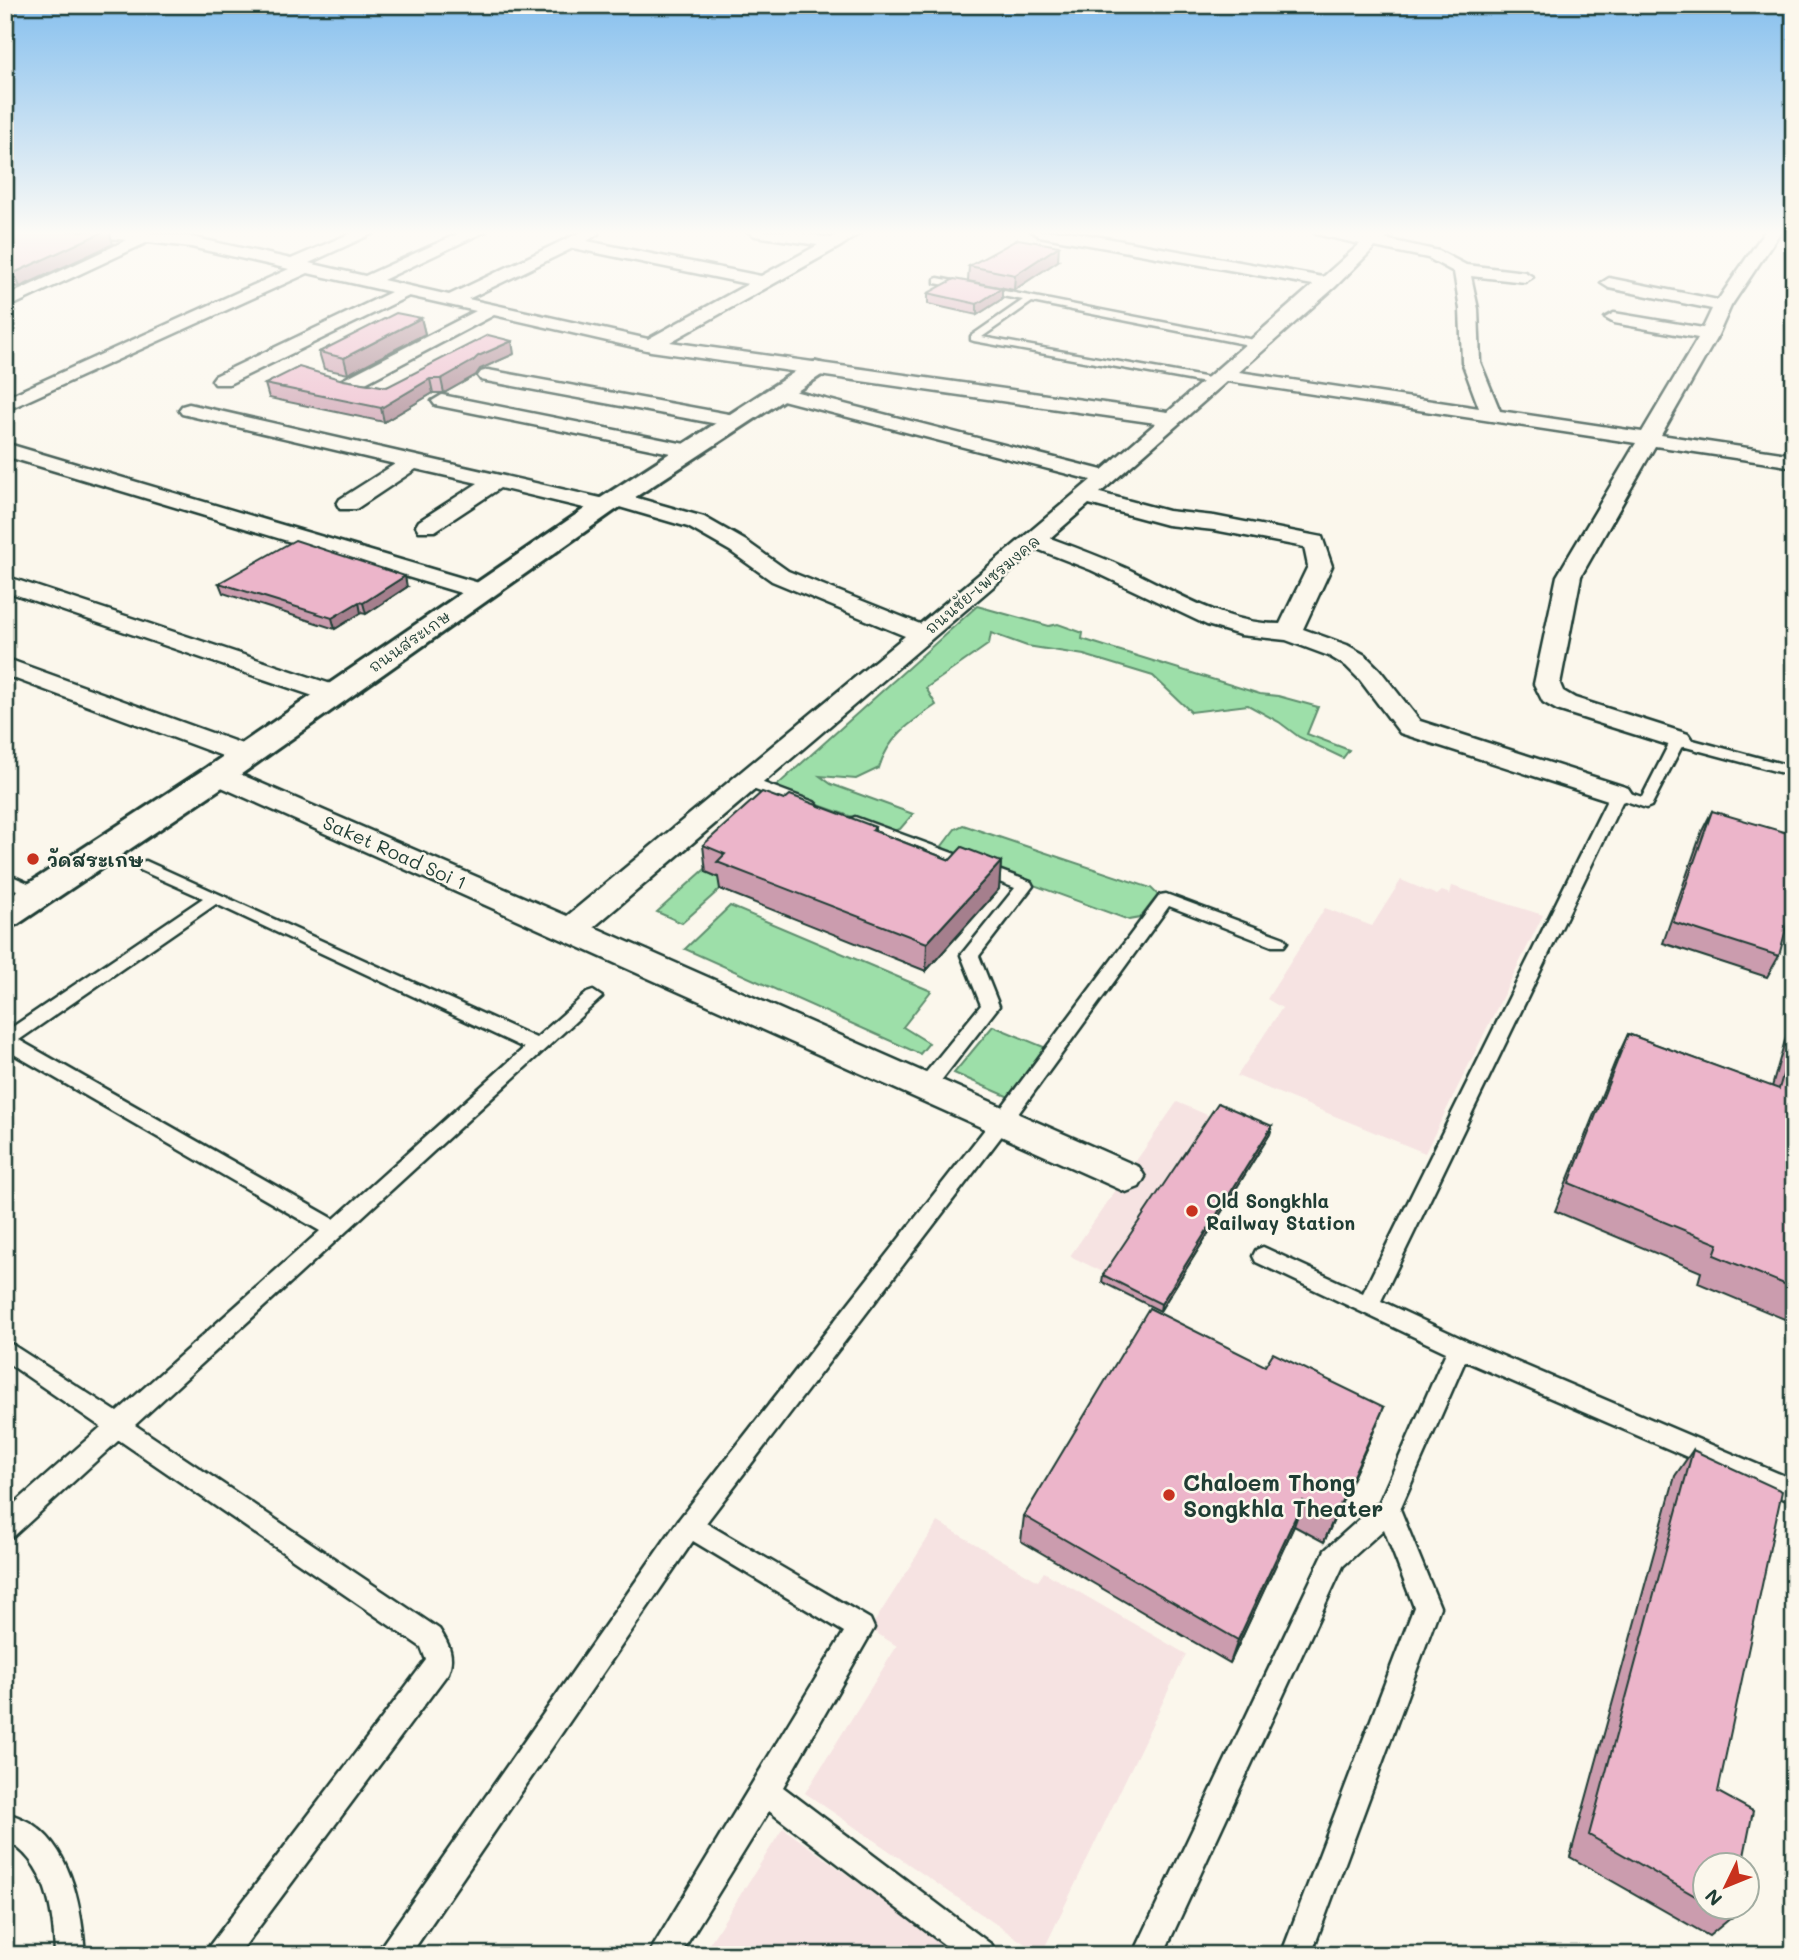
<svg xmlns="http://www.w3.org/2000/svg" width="1799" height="1960" font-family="Mali,'Playpen Sans Thai',sans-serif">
	<rect width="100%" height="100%" fill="#fbf7ec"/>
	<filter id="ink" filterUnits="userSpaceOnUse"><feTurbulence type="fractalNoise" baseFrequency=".0143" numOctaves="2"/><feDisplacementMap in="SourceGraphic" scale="14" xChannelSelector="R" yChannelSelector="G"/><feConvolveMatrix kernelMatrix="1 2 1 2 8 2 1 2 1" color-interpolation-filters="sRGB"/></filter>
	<g filter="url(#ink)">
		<path fill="#f6e3e2" d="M 1401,880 L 1437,895 L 1442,891 L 1450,894 L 1452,886 L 1543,915 L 1425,1153 L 1237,1076 L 1282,1008 L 1267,999 L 1325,908 L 1372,926 Z
			M 1177,1102 L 1212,1117 L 1107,1274 L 1070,1256 Z
			M 938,1522 L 1038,1581 L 1044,1572 L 1186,1654 L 1041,1955 L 805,1793 L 897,1646 L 870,1629 Z
			M 783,1828 L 958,1955 L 702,1955 Z"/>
		<path fill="#9ddfa9" stroke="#5e8e6e" stroke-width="2" d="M 977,606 L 1049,626 L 1058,624 L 1083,633 L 1082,639 L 1260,694 L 1278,696 L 1318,707 L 1307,734 L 1349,750 L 1343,758 L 1299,737 L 1279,722 L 1248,705 L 1191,712 L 1153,676 L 1084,655 L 1027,646 L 991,633 L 989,644 L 926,688 L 936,705 C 911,722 888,737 879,768 L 856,779 L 820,776 L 831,784 L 913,814 L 900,829 L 892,831 L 773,789 Z
			M 778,804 L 706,872 L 728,882 L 682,923 L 657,912 Z
			M 963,825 L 1151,888 L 1158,895 L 1140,918 L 1129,920 L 947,853 L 942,846 L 955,829 Z
			M 730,906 L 931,991 L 903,1027 L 929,1043 L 920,1054 L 685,949 Z
			M 993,1026 L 1046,1048 L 1009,1097 L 954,1073 Z"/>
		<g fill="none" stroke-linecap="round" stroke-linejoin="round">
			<defs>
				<path id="lane" d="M 938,278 L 1259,341 L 1264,344 L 1259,347 L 1032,302 L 982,337 L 1220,380 L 1220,384 L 1216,385 L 974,341 L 971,340 L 971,336 L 1023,300 L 935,283 L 935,279 Z
					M 1678,736 L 1794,767 L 1794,776 L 1682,746 L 1651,806 L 1646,808 L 1623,800 L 1381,1301 L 1467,1341 L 1794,1480 L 1794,1503 L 1465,1361 L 1400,1509 L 1440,1607 L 1311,1955 L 1281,1955 L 1414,1607 L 1384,1529 L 1343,1566 L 1163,1955 L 1133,1955 L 1325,1550 L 1380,1501 L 1446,1352 L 1256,1262 L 1253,1256 L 1256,1250 L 1263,1247 L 1363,1293 L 1610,794 L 1618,789 L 1642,797 L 1671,740 Z
					M 747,777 L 814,802 L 817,805 L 814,808 L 804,808 L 742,785 L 739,782 Z
					M 855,817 L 1031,882 L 1033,886 L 979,956 L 999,1006 L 933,1091 L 919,1091 L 917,1086 L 919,1081 L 981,1005 L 961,955 L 1015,888 L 850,825 L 847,822 L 850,819 Z
					M 146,861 L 536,1038 L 587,993 L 593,991 L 602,997 L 135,1425 L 439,1629 C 449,1644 455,1656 448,1673 L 238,1955 L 205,1955 L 210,1945 L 426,1660 L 421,1647 L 119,1440 L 14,1536 L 5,1539 L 5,1512 L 101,1427 L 5,1361 L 5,1340 L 117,1412 L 320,1231 L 5,1049 L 5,1032 L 203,898 L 140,870 L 138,866 L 140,862 ZM 216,904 L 524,1048 L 334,1219 L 19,1040 Z
					M 5,873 L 44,890 L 46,894 L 38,899 L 5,885 Z
					M 1166,894 L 1284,938 L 1287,942 L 1284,946 L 1272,946 L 1169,906 L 1010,1125 L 706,1523 L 870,1619 L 874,1628 L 783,1787 L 992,1945 L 997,1955 L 958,1955 L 769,1811 L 680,1955 L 648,1955 L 844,1632 L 693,1541 L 410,1955 L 377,1955 L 382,1945 L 680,1518 L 996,1115 L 1160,895 Z
					M 5,1812 C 15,1816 27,1820 35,1826 C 73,1853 82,1912 85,1955 L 55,1955 C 54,1914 47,1860 5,1840 Z"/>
				<path id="street" d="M 82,231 L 136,231 L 191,237 L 291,259 L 356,231 L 378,231 L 309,263 L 365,276 L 464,231 L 486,231 L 383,280 L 449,295 L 583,231 L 596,231 L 598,234 L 587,241 L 761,276 L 818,245 L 755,236 L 747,231 L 788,231 L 831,238 L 843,231 L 863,231 L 841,246 L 670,342 L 1168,412 L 1313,285 L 1039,236 L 1031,231 L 1067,231 L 1323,277 L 1360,244 L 1316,234 L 1314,231 L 1346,231 L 1369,236 L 1376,231 L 1395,231 L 1385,239 L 1439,251 L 1466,265 L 1525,272 L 1533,277 L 1525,282 L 1471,276 L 1478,309 L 1480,362 L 1500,411 L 1642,432 L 1698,338 L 1614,323 L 1605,318 L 1614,313 L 1703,328 L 1712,309 L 1609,288 L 1601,283 L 1609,278 L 1718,300 L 1765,231 L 1781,231 L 1731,306 L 1718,335 L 1661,435 L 1794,455 L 1794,467 L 1655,446 L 1581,576 L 1560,684 L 1563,691 L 1575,698 L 1688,734 L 1692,740 L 1688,746 L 1678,748 L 1557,710 L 1543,702 L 1534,684 L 1557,576 L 1636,443 L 1227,381 L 1100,493 L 1168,511 L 1214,516 L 1322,537 L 1332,566 L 1303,629 L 1347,645 L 1365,655 L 1379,669 L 1420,721 L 1628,788 L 1632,794 L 1628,800 L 1618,803 L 1608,800 L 1400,733 L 1360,680 L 1346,666 L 1329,656 L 1286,640 L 1240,635 L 1207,625 L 1091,570 L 1037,549 L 594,927 L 1139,1167 L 1145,1177 L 1139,1187 L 1126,1192 L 208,781 L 204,775 L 208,769 L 218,766 L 228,769 L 567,916 L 905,636 L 772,581 L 730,551 L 688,527 L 616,506 L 613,511 L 605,513 L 500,488 L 435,531 L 419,531 L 416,526 L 419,521 L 478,483 L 416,469 L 356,509 L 340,509 L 337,504 L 340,499 L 395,464 L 182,414 L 179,410 L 182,406 L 189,404 L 605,499 L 608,494 L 616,492 L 704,517 L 746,541 L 788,571 L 920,624 L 1091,480 L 771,397 L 768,393 L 771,389 L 778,387 L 1102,470 L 1156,423 L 651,351 L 494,315 L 354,389 L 340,389 L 337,385 L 340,381 L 476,311 L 409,296 L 229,384 L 215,384 L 212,380 L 215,376 L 391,292 L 308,273 L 5,411 L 5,398 L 289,269 L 191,247 L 148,242 L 5,309 L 5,297 L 127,240 L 90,236 ZM 1375,247 L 1428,258 L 1454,272 L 1460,309 L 1462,362 L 1479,408 L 1239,372 L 1335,287 ZM 573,248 L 748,284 L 648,339 L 468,299 ZM 1089,504 L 1167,525 L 1214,530 L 1304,547 L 1308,566 L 1280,624 C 1225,624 1178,593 1130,570 C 1104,558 1077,548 1050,538 Z
					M 488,370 L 734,415 L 741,417 L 744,421 L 741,425 L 734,427 L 481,380 L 478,376 L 481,372 Z
					M 442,395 L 690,445 L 697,447 L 700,451 L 697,455 L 690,457 L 435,405 L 432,401 Z
					M 5,443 L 489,586 L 492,591 L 489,596 L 480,598 L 471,596 L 5,456 Z
					M 5,576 L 343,688 L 347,694 L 343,700 L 334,702 L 325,700 L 5,591 Z
					M 5,658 L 256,749 L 260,755 L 256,761 L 246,763 L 236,761 L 5,675 Z"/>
				<path id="secondary" d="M 815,362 L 823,364 L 826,369 L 823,374 L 614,511 L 230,782 L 18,924 L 5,928 L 5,899 L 206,768 L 596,501 L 807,364 Z"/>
			</defs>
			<use href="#lane" stroke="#1f3d34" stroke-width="5"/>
			<use href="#street" stroke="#1f3d34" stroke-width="5"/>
			<use href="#secondary" stroke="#1f3d34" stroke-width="6"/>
			<use href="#lane" fill="#fbf7ec" fill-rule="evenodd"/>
			<use href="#street" fill="#fbf7ec" fill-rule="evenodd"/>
			<use href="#secondary" fill="#fbf7ec" fill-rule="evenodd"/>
		</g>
		<path fill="#cb9cae" stroke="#1f3d34" stroke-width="2" d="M 5,231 L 113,244 L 20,287 L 5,286 Z
			M 1058,261 L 1014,290 L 968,281 L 969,266 Z
			M 928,293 L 1002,299 L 977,315 L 928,304 Z
			M 421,318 L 425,334 L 348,374 L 324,369 L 319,352 Z
			M 514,354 L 480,369 L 476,375 L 444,393 L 433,393 L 384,422 L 269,398 L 265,384 L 343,380 L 387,387 Z
			M 219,583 L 407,587 L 366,614 L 361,613 L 335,629 L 223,593 Z
			M 784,800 L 875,827 L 875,831 L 950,860 L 1001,862 L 999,889 L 926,971 L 720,889 L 718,877 L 706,872 L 703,845 Z
			M 1712,811 L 1779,956 L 1767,977 L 1663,943 L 1702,831 Z
			M 1794,1008 L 1794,1323 L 1698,1283 L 1701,1272 L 1555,1211 L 1615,1062 L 1628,1034 L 1772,1087 Z
			M 1272,1126 L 1270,1134 L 1160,1311 L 1102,1282 L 1103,1275 Z
			M 1373,1433 L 1324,1542 L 1294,1526 L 1230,1663 L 1021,1541 L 1024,1516 Z
			M 1693,1450 L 1718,1792 L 1704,1866 L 1704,1908 L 1734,1908 L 1732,1917 L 1709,1936 L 1570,1857 L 1675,1476 Z"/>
		<path fill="#a57f8d" stroke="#1f3d34" stroke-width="2" d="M 105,231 L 109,231 L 113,244 L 20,287 L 14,273 Z
			M 1059,246 L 1058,261 L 1014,290 L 1015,275 Z
			M 1002,288 L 1002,299 L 977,315 L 977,304 Z
			M 421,318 L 425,334 L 348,374 L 344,358 Z
			M 512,341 L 514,354 L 480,369 L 476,375 L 444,393 L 441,379 L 478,356 Z
			M 430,379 L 433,393 L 384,422 L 381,408 Z
			M 405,576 L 407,587 L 366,614 L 363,603 Z
			M 359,602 L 361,613 L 335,629 L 332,618 Z
			M 1001,862 L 999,889 L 926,971 L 927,943 Z
			M 1272,1126 L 1270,1134 L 1160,1311 L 1161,1304 Z
			M 1384,1407 L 1373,1433 L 1324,1542 L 1334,1518 Z
			M 1303,1501 L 1294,1526 L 1230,1663 L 1238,1640 Z"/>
		<path fill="#ecb5ca" stroke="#1f3d34" stroke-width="2" d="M 5,231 L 105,231 L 14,273 L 5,272 Z
			M 1018,239 L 1059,246 L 1015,275 L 969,266 Z
			M 954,279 L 1002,288 L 977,304 L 928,293 Z
			M 396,313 L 421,318 L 344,358 L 319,352 Z
			M 488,335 L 512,341 L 478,356 L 473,361 L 441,379 L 430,379 L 381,408 L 265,384 L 299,367 L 343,380 L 387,387 Z
			M 295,540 L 405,576 L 363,603 L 359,602 L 332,618 L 219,583 Z
			M 762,792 L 784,800 L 790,795 L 875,827 L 872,830 L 950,860 L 962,847 L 1001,862 L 927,943 L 717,862 L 725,854 L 703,845 Z
			M 1712,811 L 1794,835 L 1794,898 L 1779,956 L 1673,922 Z
			M 1628,1034 L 1779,1089 L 1794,1037 L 1794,1288 L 1714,1255 L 1718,1244 L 1569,1183 Z
			M 1218,1103 L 1272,1126 L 1161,1304 L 1103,1275 Z
			M 1149,1308 L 1265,1366 L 1273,1353 L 1384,1407 L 1334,1518 L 1303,1501 L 1238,1640 L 1024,1516 Z
			M 1693,1450 L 1782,1491 L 1718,1792 L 1753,1811 L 1742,1866 L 1704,1866 L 1704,1901 L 1589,1835 Z
			M 1716,1908 L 1734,1908 L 1732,1917 Z"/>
	</g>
	<linearGradient id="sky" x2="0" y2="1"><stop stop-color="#87c0ee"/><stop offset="0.46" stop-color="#fdfbf6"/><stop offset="1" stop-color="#fdfbf6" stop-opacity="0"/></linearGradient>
	<rect width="1799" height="506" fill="url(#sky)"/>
	<g fill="#c8321e" stroke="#fbf7ec" stroke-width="2.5">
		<circle cx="33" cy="859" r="7"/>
		<circle cx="1192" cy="1211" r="7"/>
		<circle cx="1169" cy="1495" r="7"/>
	</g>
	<g text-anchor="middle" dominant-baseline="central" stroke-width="5" stroke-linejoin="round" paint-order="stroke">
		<g font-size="16" fill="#1f3d34" stroke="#fbf7ec">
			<text transform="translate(982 584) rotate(-40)">ถนนชัย-เพชรมงคล</text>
			<text transform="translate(409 641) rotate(-35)">ถนนสระเกษ</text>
		</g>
		<g font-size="19" fill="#1f3d34" stroke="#fbf7ec">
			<text transform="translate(395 852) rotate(24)">Saket Road Soi 1</text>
		</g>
		<g font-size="19" font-weight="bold" fill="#1f3d34" stroke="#fbf7ec" text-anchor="start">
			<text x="47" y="859">วัดสระเกษ</text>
			<text x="1206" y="1200">Old Songkhla<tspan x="1206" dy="22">Railway Station</tspan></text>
		</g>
		<g font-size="23" font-weight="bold" fill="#1f3d34" stroke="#fbf7ec" text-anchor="start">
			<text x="1183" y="1482">Chaloem Thong<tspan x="1183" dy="26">Songkhla Theater</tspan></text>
		</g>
	</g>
	<rect width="1799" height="1960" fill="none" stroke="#fbf7ec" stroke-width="28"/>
	<rect x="14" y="14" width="1771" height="1932" fill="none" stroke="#1f3d34" stroke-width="2.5" filter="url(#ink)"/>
	<g transform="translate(1726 1886) rotate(227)"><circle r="33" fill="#fbf7ec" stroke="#a3ada2" stroke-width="2"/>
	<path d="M0-5L12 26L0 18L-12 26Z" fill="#c8321e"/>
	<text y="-10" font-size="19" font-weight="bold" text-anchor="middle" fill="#1f3d34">N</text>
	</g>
</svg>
